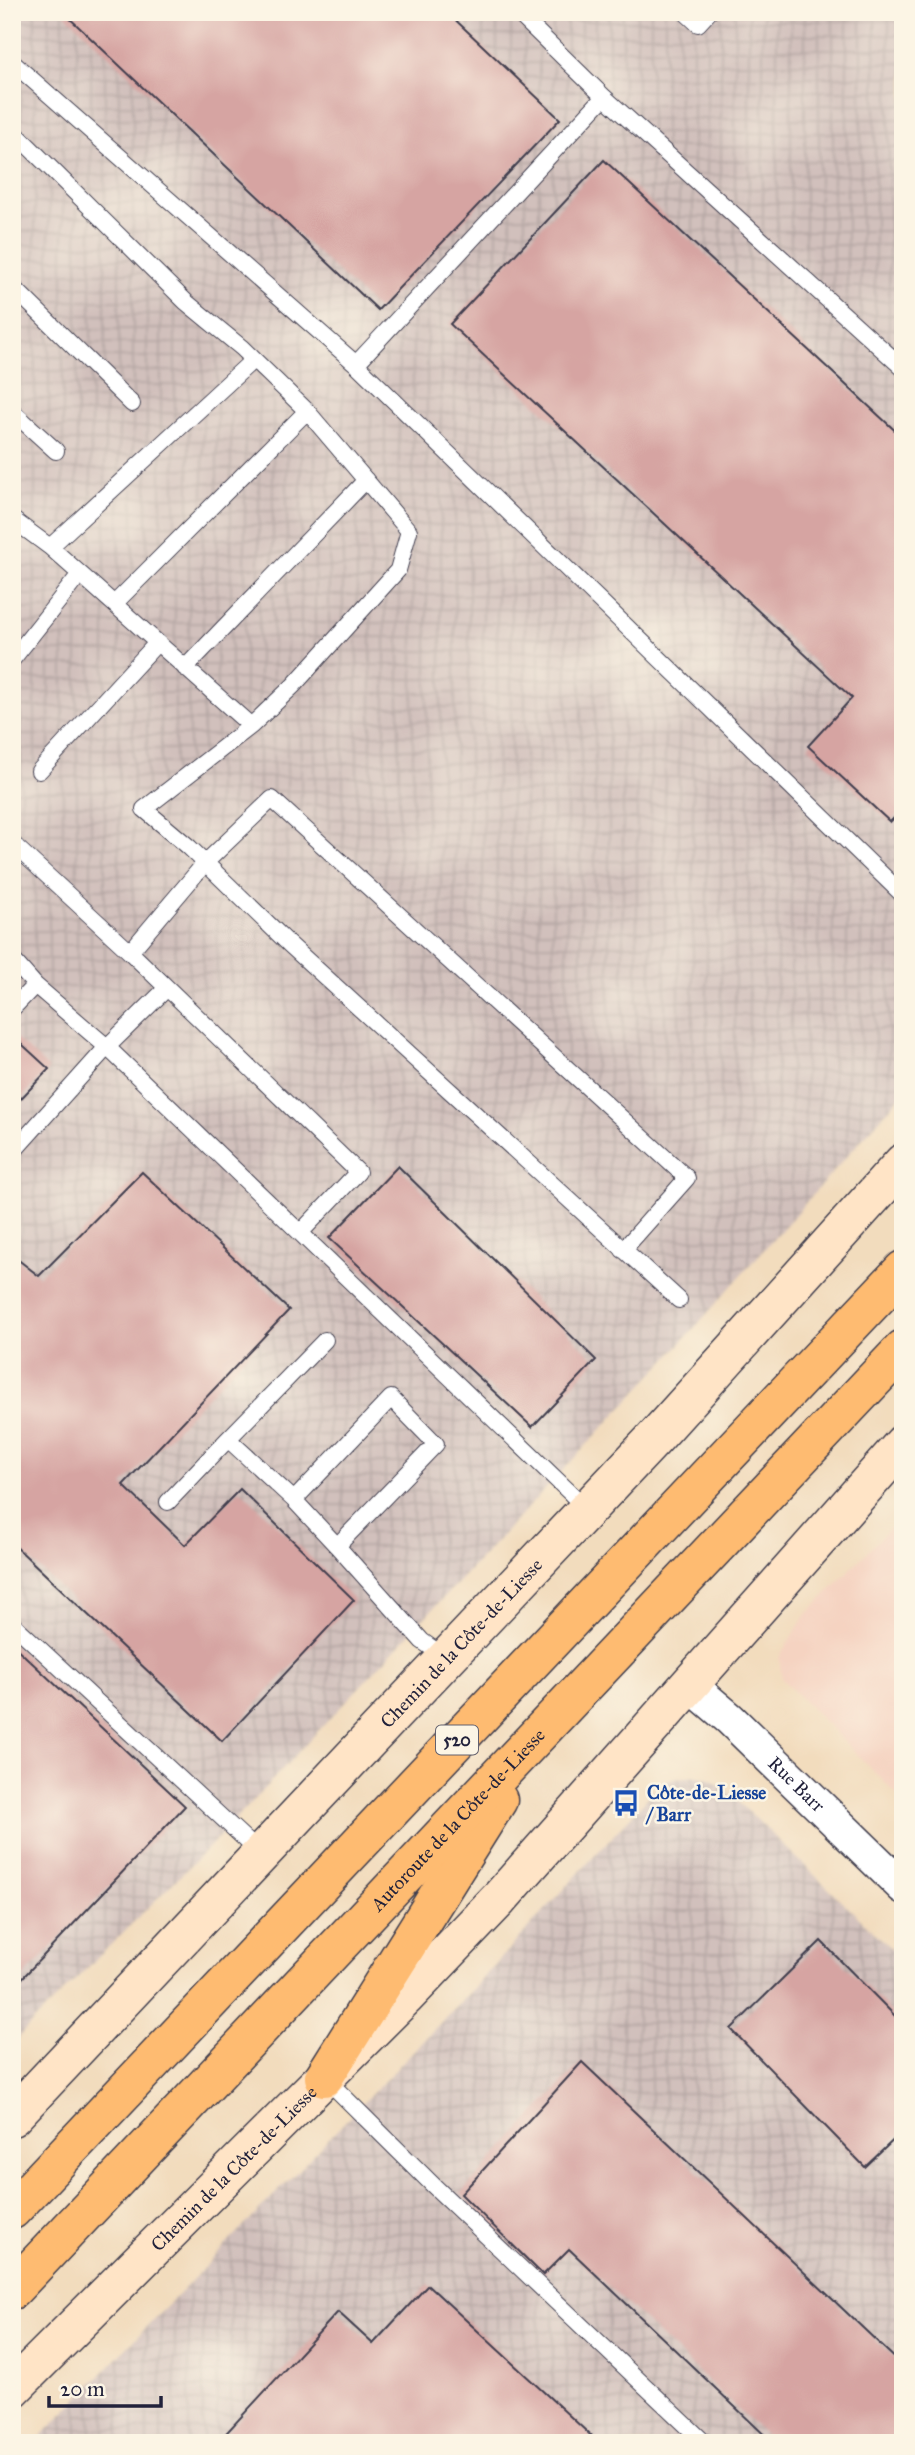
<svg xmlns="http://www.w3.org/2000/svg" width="915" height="2455" font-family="'IM FELL Great Primer',serif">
	<defs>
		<pattern id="industrial-grid" width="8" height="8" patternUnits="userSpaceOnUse" patternTransform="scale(1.75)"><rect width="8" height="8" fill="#d1c0bc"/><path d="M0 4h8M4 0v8" fill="none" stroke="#b3a5a2"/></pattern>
	</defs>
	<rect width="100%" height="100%" fill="#fcf5e5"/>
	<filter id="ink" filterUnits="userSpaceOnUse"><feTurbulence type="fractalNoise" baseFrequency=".0143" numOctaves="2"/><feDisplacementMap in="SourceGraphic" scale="14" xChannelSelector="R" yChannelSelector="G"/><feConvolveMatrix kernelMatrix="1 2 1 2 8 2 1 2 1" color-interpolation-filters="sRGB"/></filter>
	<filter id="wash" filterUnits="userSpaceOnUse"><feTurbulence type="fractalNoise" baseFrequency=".00686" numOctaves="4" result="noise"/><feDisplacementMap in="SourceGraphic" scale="28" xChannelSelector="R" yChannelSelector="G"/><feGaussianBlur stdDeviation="1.57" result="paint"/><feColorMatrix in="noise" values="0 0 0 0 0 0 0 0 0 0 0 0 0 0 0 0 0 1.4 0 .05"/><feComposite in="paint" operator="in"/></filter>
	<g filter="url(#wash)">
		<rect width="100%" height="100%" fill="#f2dcbd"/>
		<path fill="#f5d3c1" d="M 903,1515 L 903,1801 L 782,1679 L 779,1658 L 804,1617 Z"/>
		<path fill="url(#industrial-grid)" d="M 12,12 L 903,12 L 903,1093 L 657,1370 L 214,1842 L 12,2043 Z
			M 698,1776 L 712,1780 L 730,1794 L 903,1960 L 903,2443 L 35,2443 L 472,1990 L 661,1783 L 678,1778 Z"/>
		<g id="blocks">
			<path fill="#d6a4a2" d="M 63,12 L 447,12 L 560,119 L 378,310 Z
				M 604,160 L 903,438 L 903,809 L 890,822 L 808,746 L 852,698 L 450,324 Z
				M 12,1035 L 49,1069 L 12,1108 Z
				M 398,1166 L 596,1360 L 532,1427 L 329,1238 Z
				M 142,1172 L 289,1310 L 123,1485 L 185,1545 L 240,1489 L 354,1600 L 222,1741 L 12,1543 L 12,1255 L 39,1276 Z
				M 12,1644 L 185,1806 L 12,1989 Z
				M 821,1941 L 903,2024 L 903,2131 L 865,2167 L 731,2029 Z
				M 582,2062 L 903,2366 L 903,2443 L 773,2443 L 569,2249 L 543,2275 L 461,2194 Z
				M 428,2285 L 599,2443 L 217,2443 L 338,2312 L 373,2344 Z"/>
		</g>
	</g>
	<g filter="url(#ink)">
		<use href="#blocks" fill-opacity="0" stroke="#413e4e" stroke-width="2"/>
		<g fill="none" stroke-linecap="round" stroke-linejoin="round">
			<defs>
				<path id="lane" d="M 517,12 L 604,97 L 903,368
					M 685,12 L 698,24 L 709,12
					M 12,62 L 356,364 L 903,895
					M 12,130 L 186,302 L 242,348 L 307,411 L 409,531 L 398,570 L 293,686 L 251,726 L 144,809 L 189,847 L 289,944 L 679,1300
					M 12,286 L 132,404
					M 356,364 L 604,97
					M 12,411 L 56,451
					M 12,519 L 50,547 L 253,360
					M 50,547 L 251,726
					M 114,604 L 307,411
					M 12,660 L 80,574
					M 185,668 L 366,480
					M 39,771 L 157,643
					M 14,845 L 130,952
					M 12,959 L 35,985
					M 12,1009 L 35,985 L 107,1047 L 167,988
					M 12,1153 L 107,1047 L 587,1509
					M 300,1233 L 358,1172 L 130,952 L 205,863 L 272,799 L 687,1178 L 623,1250
					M 325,1340 L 228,1439 L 294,1500 L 391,1398 L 436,1444 L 337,1546 L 422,1641 L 446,1658
					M 294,1500 L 337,1546
					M 168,1502 L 228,1439
					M 12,1623 L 261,1854
					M 324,2077 L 435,2187 L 705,2443"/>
				<g id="street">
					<path id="s1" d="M 689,1684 L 730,1719 L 903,1887"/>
				</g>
				<g id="secondary">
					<path id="s2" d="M 12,2117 L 651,1442 L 903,1163"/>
					<path id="s3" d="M 12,2389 L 405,1997 L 499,1899 L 903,1444"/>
				</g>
				<g id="highway">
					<path d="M 324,2077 L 498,1800"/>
					<path d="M 12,2210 L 903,1270"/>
					<path id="s4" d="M 12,2290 L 903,1349"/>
				</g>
			</defs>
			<use href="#lane" stroke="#413e4e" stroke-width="18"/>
			<use href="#street" stroke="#413e4e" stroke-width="36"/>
			<use href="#secondary" stroke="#413e4e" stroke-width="41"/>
			<use href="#highway" stroke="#413e4e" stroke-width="41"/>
			<use href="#lane" stroke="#fff" stroke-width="16"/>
			<use href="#street" stroke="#fff" stroke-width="33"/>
			<use href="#secondary" stroke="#ffe4c6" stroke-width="38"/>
			<use href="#highway" stroke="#febb71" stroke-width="38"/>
		</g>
	</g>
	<defs>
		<symbol id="bus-bare" viewBox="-9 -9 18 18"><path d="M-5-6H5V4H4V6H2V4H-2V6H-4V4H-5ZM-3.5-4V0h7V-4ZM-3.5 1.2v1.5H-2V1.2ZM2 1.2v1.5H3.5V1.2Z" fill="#1a4fb4" stroke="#fcf5e5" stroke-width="2.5" paint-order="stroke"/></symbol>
	</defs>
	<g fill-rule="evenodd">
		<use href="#bus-bare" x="607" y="1784" width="38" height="38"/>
	</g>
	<g text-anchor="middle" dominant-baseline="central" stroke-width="5" stroke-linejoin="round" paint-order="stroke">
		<rect fill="#fcf5e5" stroke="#63616e" stroke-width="2" x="436" y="1725.5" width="42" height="29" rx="5"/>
		<g font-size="18" font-weight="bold" fill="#22223b">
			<text x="457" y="1740">520</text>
		</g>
		<g font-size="19" fill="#22223b" stroke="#fcf5e5">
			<text stroke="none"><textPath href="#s2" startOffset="653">Chemin de la Côte-de-Liesse</textPath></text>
			<text stroke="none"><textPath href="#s1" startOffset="147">Rue Barr</textPath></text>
			<text stroke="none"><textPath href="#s4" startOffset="648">Autoroute de la Côte-de-Liesse</textPath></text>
			<text stroke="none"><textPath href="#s3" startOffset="313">Chemin de la Côte-de-Liesse</textPath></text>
		</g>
		<g font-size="19" font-weight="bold" fill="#164399" stroke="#fcf5e5" text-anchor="start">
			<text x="647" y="1792">Côte-de-Liesse<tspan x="647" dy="22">/ Barr</tspan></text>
		</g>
	</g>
	<rect width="915" height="2455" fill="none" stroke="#fcf5e5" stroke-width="42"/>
	<path d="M49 2396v10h112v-10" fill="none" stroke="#22223b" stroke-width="3.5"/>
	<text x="60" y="2396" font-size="21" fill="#22223b" stroke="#fcf5e5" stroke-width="5" paint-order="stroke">20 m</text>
</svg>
